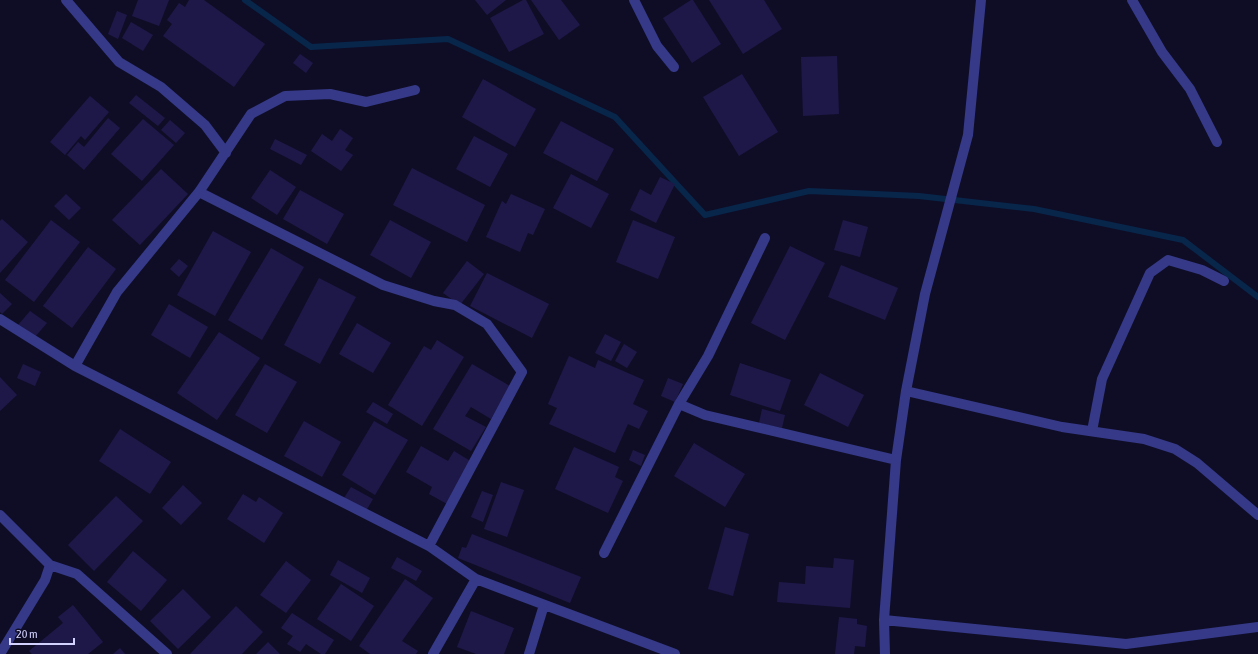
<svg xmlns="http://www.w3.org/2000/svg" width="1258" height="654" font-family="'Asap Condensed',sans-serif">
	<rect width="100%" height="100%" fill="#0f0d26"/>
	<g fill="none" stroke-linecap="round" stroke-linejoin="round">
		<path stroke="#08264a" stroke-width="6" d="M 245,0 L 311,47 L 448,39 L 615,117 L 705,215 L 809,191 L 919,196 L 1034,209 L 1183,240 L 1258,297"/>
	</g>
	<path fill="#1e1848" d="M 138,0 L 169,0 L 159,26 L 132,16 Z
		M 189,0 L 204,0 L 265,44 L 234,87 L 163,36 L 172,24 L 167,20 L 179,3 L 185,7 Z
		M 475,0 L 506,0 L 487,15 Z
		M 523,0 L 526,0 L 544,34 L 509,52 L 490,18 Z
		M 531,0 L 561,0 L 580,25 L 559,40 Z
		M 691,0 L 693,0 L 721,44 L 692,63 L 663,18 Z
		M 709,0 L 764,0 L 782,29 L 743,54 Z
		M 117,11 L 127,15 L 118,39 L 108,34 Z
		M 131,22 L 153,35 L 143,51 L 122,38 Z
		M 300,54 L 313,63 L 306,73 L 293,63 Z
		M 837,56 L 839,114 L 803,116 L 801,57 Z
		M 742,74 L 778,132 L 739,156 L 703,97 Z
		M 483,79 L 536,109 L 515,147 L 462,117 Z
		M 136,95 L 165,118 L 158,126 L 129,103 Z
		M 90,96 L 109,112 L 85,140 L 81,136 L 65,155 L 50,142 Z
		M 108,118 L 120,128 L 84,170 L 67,155 L 78,142 L 84,147 Z
		M 143,119 L 174,145 L 142,181 L 111,154 Z
		M 170,120 L 185,133 L 176,143 L 161,130 Z
		M 561,121 L 614,149 L 597,181 L 543,153 Z
		M 340,129 L 353,138 L 345,150 L 353,155 L 341,171 L 311,151 L 322,134 L 332,141 Z
		M 474,136 L 508,154 L 490,187 L 456,169 Z
		M 275,139 L 307,155 L 301,165 L 270,149 Z
		M 412,168 L 485,205 L 467,242 L 393,205 Z
		M 161,169 L 188,194 L 140,245 L 112,220 Z
		M 270,170 L 296,187 L 277,215 L 251,198 Z
		M 571,174 L 609,194 L 591,228 L 553,208 Z
		M 660,177 L 675,184 L 656,223 L 630,210 L 640,189 L 651,195 Z
		M 300,190 L 344,214 L 327,244 L 283,219 Z
		M 66,194 L 81,208 L 69,220 L 54,206 Z
		M 511,194 L 545,209 L 533,235 L 528,233 L 520,252 L 486,237 L 502,201 L 506,204 Z
		M 2,219 L 28,242 L 0,273 L 0,221 Z
		M 51,220 L 80,242 L 34,302 L 5,280 Z
		M 390,220 L 431,242 L 411,278 L 370,255 Z
		M 633,220 L 675,237 L 658,279 L 616,262 Z
		M 843,220 L 868,227 L 860,257 L 834,250 Z
		M 213,231 L 251,252 L 215,316 L 177,295 Z
		M 790,246 L 825,263 L 785,340 L 751,323 Z
		M 88,247 L 116,269 L 72,328 L 43,306 Z
		M 271,248 L 304,267 L 262,340 L 228,320 Z
		M 179,259 L 188,266 L 179,277 L 170,269 Z
		M 467,261 L 484,274 L 460,305 L 443,293 Z
		M 841,265 L 898,288 L 885,320 L 828,297 Z
		M 487,273 L 549,304 L 532,338 L 470,306 Z
		M 319,278 L 356,297 L 320,364 L 284,345 Z
		M 0,293 L 12,304 L 2,314 L 0,312 Z
		M 169,304 L 208,327 L 190,358 L 151,335 Z
		M 30,311 L 47,323 L 35,337 L 18,325 Z
		M 357,323 L 391,343 L 373,373 L 339,354 Z
		M 219,332 L 260,358 L 217,420 L 177,393 Z
		M 605,334 L 621,342 L 611,361 L 595,353 Z
		M 437,340 L 464,357 L 422,426 L 388,405 L 424,346 L 431,350 Z
		M 624,344 L 637,352 L 627,368 L 615,361 Z
		M 569,356 L 595,368 L 598,360 L 644,380 L 633,404 L 648,411 L 639,429 L 628,424 L 615,453 L 549,424 L 557,408 L 548,404 Z
		M 740,363 L 791,380 L 780,411 L 730,395 Z
		M 23,364 L 41,372 L 35,386 L 17,378 Z
		M 265,364 L 297,382 L 267,433 L 235,415 Z
		M 472,364 L 510,386 L 491,419 L 471,407 L 465,416 L 486,427 L 471,451 L 433,429 Z
		M 820,373 L 864,395 L 848,427 L 804,405 Z
		M 0,377 L 17,395 L 0,411 Z
		M 668,378 L 683,384 L 675,402 L 661,396 Z
		M 373,402 L 393,414 L 387,424 L 366,412 Z
		M 762,409 L 785,415 L 782,428 L 759,423 Z
		M 304,421 L 341,442 L 322,477 L 284,456 Z
		M 374,421 L 408,440 L 375,495 L 342,475 Z
		M 120,429 L 171,462 L 150,494 L 99,461 Z
		M 694,443 L 745,474 L 725,507 L 674,476 Z
		M 421,446 L 448,461 L 454,451 L 472,462 L 447,504 L 429,494 L 432,487 L 406,472 Z
		M 574,447 L 619,467 L 615,477 L 623,481 L 608,513 L 555,489 Z
		M 633,450 L 645,455 L 641,466 L 629,460 Z
		M 501,482 L 524,490 L 507,537 L 484,529 Z
		M 183,485 L 202,503 L 181,525 L 162,508 Z
		M 351,487 L 373,499 L 366,511 L 344,498 Z
		M 482,491 L 493,495 L 483,522 L 471,517 Z
		M 243,494 L 256,502 L 259,497 L 283,513 L 264,543 L 227,519 Z
		M 116,496 L 143,521 L 94,571 L 68,545 Z
		M 725,527 L 749,534 L 733,596 L 708,589 Z
		M 472,534 L 581,577 L 570,603 L 458,558 L 462,547 L 466,548 Z
		M 133,551 L 167,580 L 141,611 L 107,582 Z
		M 397,557 L 422,571 L 416,581 L 391,568 Z
		M 834,558 L 854,560 L 850,608 L 777,602 L 779,582 L 805,584 L 806,566 L 833,568 Z
		M 338,560 L 370,578 L 362,593 L 330,575 Z
		M 286,561 L 311,580 L 286,613 L 260,595 Z
		M 405,579 L 433,598 L 402,641 L 418,651 L 416,654 L 370,654 L 359,646 Z
		M 341,584 L 374,606 L 351,641 L 317,619 Z
		M 183,589 L 211,617 L 178,649 L 150,621 Z
		M 73,605 L 103,642 L 88,654 L 32,654 L 29,651 L 63,623 L 58,617 Z
		M 236,606 L 263,632 L 242,654 L 190,654 Z
		M 471,611 L 514,628 L 504,654 L 476,654 L 457,647 Z
		M 292,613 L 334,640 L 325,654 L 321,654 L 306,644 L 300,652 L 287,644 L 293,636 L 281,628 Z
		M 839,617 L 857,619 L 857,624 L 867,626 L 865,647 L 855,646 L 854,654 L 835,654 Z
		M 268,642 L 280,654 L 256,654 Z
		M 120,648 L 125,654 L 113,654 Z"/>
	<g fill="none" stroke-linecap="round" stroke-linejoin="round">
		<path stroke="#353988" stroke-width="10" d="M 66,0 L 119,62 L 161,87 L 205,125 L 226,153
			M 634,0 L 657,46 L 674,67
			M 1132,0 L 1162,52 L 1190,89 L 1217,142
			M 199,192 L 383,285 L 434,301 L 455,305 L 487,324 L 522,372 L 429,546
			M 0,319 L 75,366 L 429,546 L 476,579 L 675,654
			M 75,366 L 117,292 L 199,192 L 251,114 L 285,96 L 330,94 L 366,102 L 415,90
			M 906,391 L 1062,427 L 1144,439 L 1175,449 L 1197,463 L 1258,515
			M 679,404 L 705,415 L 896,460
			M 1092,431 L 1102,379 L 1150,273 L 1168,260 L 1202,270 L 1224,281
			M 0,515 L 50,565 L 77,574 L 167,654
			M 604,553 L 679,404 L 708,356 L 765,238
			M 884,620 L 1126,644 L 1258,627
			M 0,654 L 45,580 L 50,565
			M 433,654 L 476,579
			M 529,654 L 544,605
			M 885,654 L 884,620 L 896,460 L 906,391 L 925,294 L 968,135 L 981,0"/>
	</g>
	<path d="M10 638v6h64v-6" fill="none" stroke="#d3d2ff" stroke-width="2"/>
	<text x="16" y="638" font-size="12" fill="#d3d2ff" stroke="#0f0d26" stroke-width="3" paint-order="stroke">20 m</text>
</svg>
